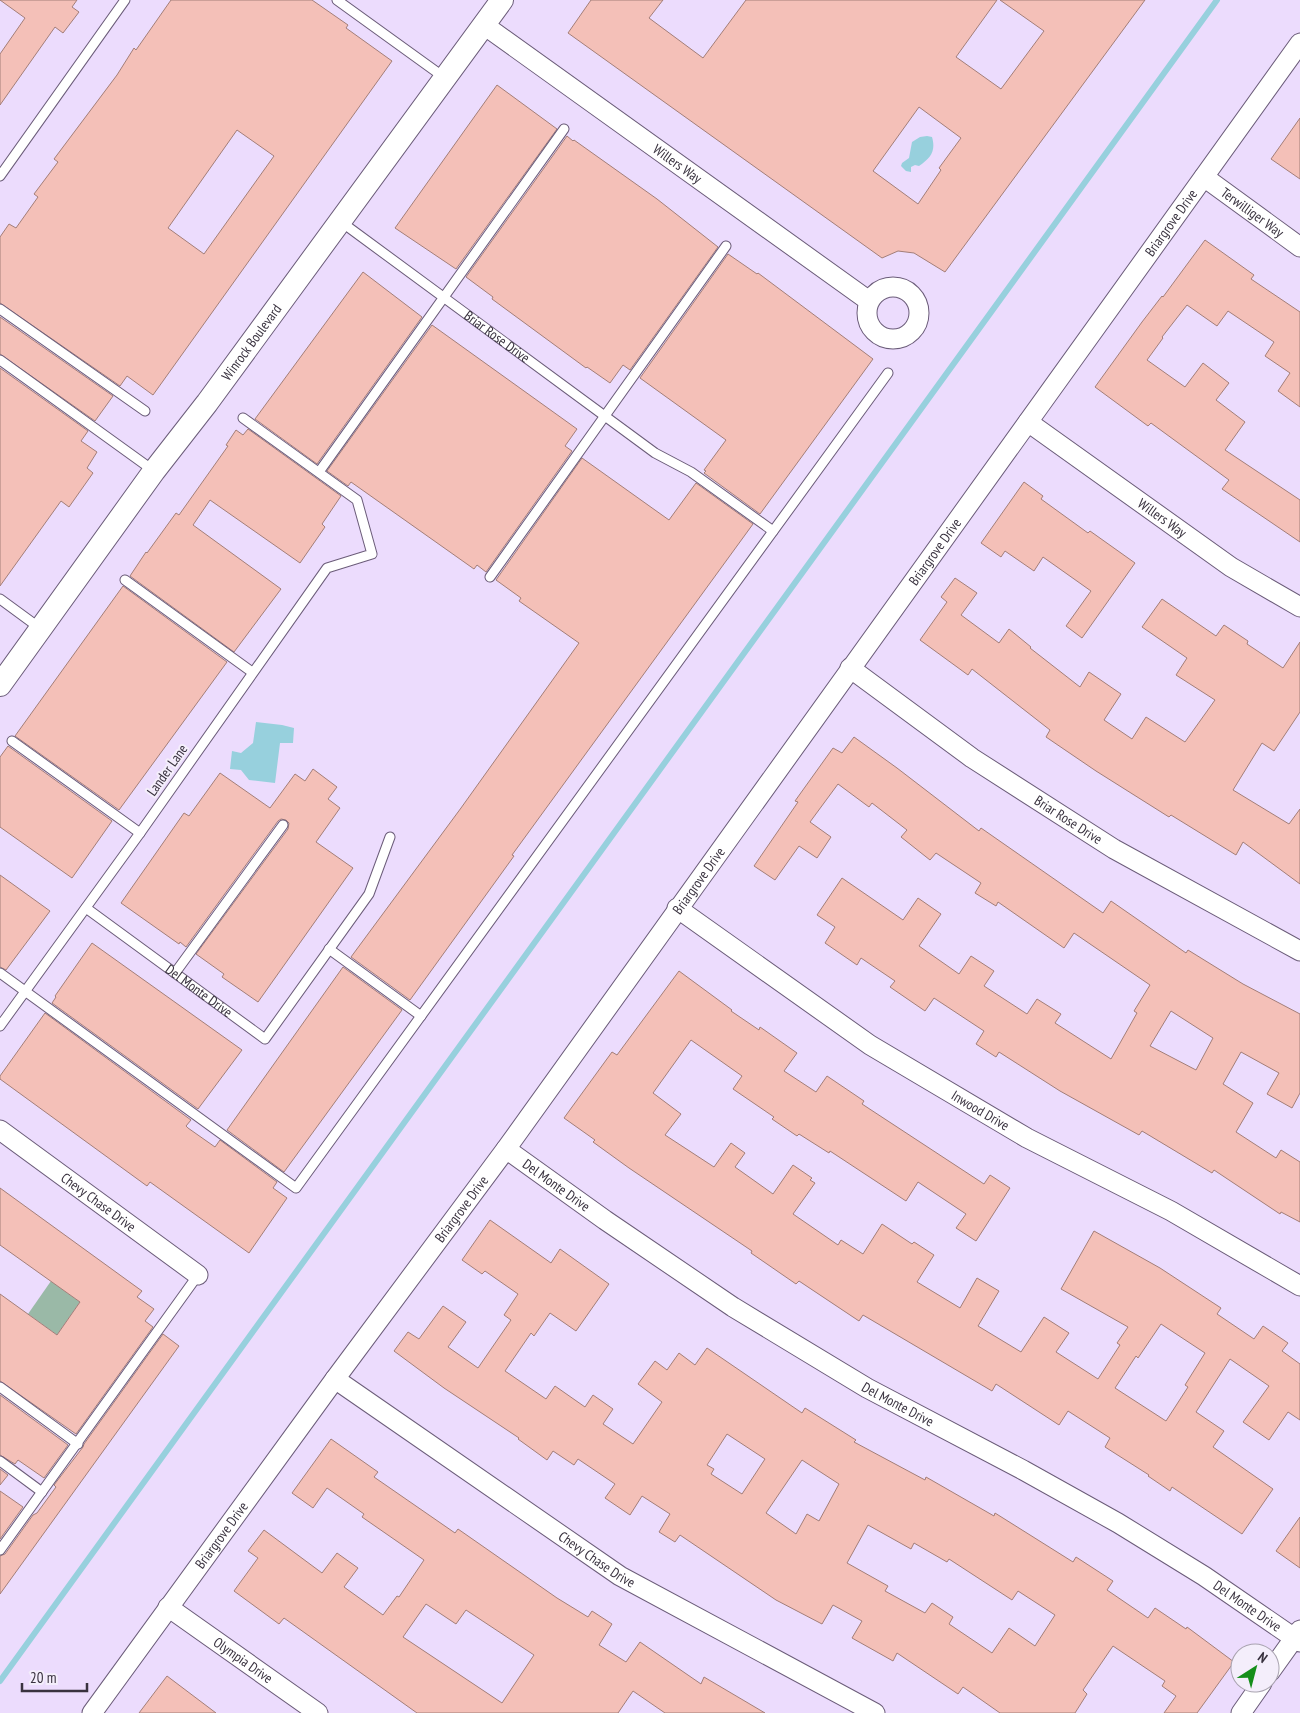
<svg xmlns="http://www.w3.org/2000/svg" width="1300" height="1713" font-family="'PT Sans Narrow',sans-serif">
	<rect width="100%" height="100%" fill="#ecdcfd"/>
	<path fill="#9ab9a7" d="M 51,1281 L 80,1302 L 57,1335 L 28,1314 Z"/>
	<path fill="#97d0dd" d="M 927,136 L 932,137 C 936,151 931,158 919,166 L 915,165 L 911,167 L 911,172 L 906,171 L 901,166 L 902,163 L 909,158 L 912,142 L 920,137 Z
		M 256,722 L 282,725 L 294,728 L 293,743 L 280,743 L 275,783 L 249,780 L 241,770 L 230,769 L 232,751 L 241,753 L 253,743 Z"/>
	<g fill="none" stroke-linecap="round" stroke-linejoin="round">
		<path stroke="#97d0dd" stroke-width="6" d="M 0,1681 L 1217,0"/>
	</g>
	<path fill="#f4c0b8" stroke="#a37e78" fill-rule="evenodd" d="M 0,0 L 77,0 L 72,7 L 79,12 L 63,33 L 55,27 L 0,105 L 0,54 L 25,18 Z
		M 171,0 L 312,0 L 348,25 L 346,28 L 392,61 L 153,395 L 127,376 L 120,386 L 0,303 L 0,237 L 9,224 L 16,228 L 38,197 L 34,194 L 58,162 L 54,159 L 117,75 L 134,48 L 136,50 ZM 237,130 L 274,156 L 204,254 L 168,228 Z
		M 591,0 L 663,0 L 649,18 L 703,58 L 746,0 L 997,0 L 956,57 L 1001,89 L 1044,31 L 1000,0 L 1145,0 L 945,272 L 914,253 L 898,251 L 882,258 L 568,33 ZM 919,107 L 961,138 L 939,168 L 941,170 L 918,204 L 873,171 Z
		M 497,85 L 557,129 L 456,269 L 395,228 Z
		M 1300,118 L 1300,179 L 1271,159 Z
		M 567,136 L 573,141 L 574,140 L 657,199 L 718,247 L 630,370 L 623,365 L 610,383 L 587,367 L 586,368 L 492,299 L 493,297 L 466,277 Z
		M 1205,240 L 1254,275 L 1251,279 L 1300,312 L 1300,407 L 1278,391 L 1290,373 L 1265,356 L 1274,342 L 1228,311 L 1217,326 L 1187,305 L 1162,337 L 1163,338 L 1147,360 L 1185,387 L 1203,363 L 1229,383 L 1216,400 L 1245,422 L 1225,450 L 1300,500 L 1300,542 L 1222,489 L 1229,480 L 1151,423 L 1148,426 L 1095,387 L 1142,322 L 1162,296 L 1163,297 Z
		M 728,254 L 757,274 L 758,273 L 873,359 L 760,514 L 704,473 L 706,471 L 704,470 L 726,440 L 640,378 Z
		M 363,272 L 422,317 L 317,464 L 255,419 Z
		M 0,317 L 113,396 L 95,421 L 0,354 Z
		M 432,325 L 577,429 L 565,446 L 572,451 L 486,572 L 477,565 L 474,569 L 351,482 L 348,486 L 327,471 Z
		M 0,368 L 88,431 L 81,441 L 97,452 L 87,468 L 93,473 L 69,507 L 61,501 L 0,586 Z
		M 248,429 L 341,496 L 322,524 L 325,527 L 300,563 L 210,500 L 193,525 L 281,589 L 234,652 L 130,576 L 146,552 L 147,553 L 176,513 L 179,515 L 228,446 L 226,445 L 236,430 L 243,435 Z
		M 582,458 L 669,520 L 696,483 L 753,524 L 512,855 L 514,856 L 410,1000 L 351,957 L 461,808 L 579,643 L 519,601 L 521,598 L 496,580 Z
		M 1024,482 L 1043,496 L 1041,499 L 1088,533 L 1090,531 L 1135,563 L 1082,638 L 1066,626 L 1091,591 L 1043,557 L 1034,571 L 1005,551 L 1001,557 L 981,543 Z
		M 955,578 L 977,593 L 961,615 L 999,643 L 1009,629 L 1031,647 L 1030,648 L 1080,687 L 1089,672 L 1121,694 L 1104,720 L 1132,739 L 1146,717 L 1185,742 L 1215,700 L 1176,675 L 1187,658 L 1142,627 L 1162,599 L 1216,636 L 1224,625 L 1248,641 L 1247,644 L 1283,668 L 1300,642 L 1300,712 L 1274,751 L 1262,743 L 1233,790 L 1289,824 L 1300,809 L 1300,884 L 1243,842 L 1236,855 L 1171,815 L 1169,817 L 1096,771 L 1046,737 L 1050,730 L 972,669 L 968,675 L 920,640 L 947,602 L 941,597 Z
		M 123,586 L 227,662 L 119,810 L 15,736 Z
		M 854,737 L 897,768 L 979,831 L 981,828 L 1103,913 L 1111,901 L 1186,953 L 1188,950 L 1243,984 L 1300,1014 L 1300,1093 L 1292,1108 L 1267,1094 L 1279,1073 L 1241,1052 L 1223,1084 L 1253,1103 L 1236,1132 L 1276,1158 L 1281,1150 L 1300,1162 L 1300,1222 L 1281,1212 L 1280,1214 L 1214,1170 L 1212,1173 L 1142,1131 L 1139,1135 L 1060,1091 L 999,1052 L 996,1057 L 976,1044 L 984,1031 L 934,998 L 925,1011 L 890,987 L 895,981 L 861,958 L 857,965 L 825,943 L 835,927 L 817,915 L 842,878 L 903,920 L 918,898 L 941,914 L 919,946 L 959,974 L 971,956 L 994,971 L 984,986 L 1027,1014 L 1037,999 L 1061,1014 L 1055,1023 L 1111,1059 L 1137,1013 L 1134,1011 L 1150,985 L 1074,933 L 1064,948 L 998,902 L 996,906 L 975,893 L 981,883 L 936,853 L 930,860 L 901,837 L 907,830 L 872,803 L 869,807 L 838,784 L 810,822 L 831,837 L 817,858 L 799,846 L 775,880 L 754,866 L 798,802 L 795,801 L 833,748 L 842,753 ZM 1171,1011 L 1213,1038 L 1196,1070 L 1150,1046 Z
		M 8,746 L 112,821 L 72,878 L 0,827 L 0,757 Z
		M 313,769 L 337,787 L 328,799 L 340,808 L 316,842 L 353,868 L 258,1002 L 222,977 L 224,974 L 196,954 L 288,829 L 289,823 L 286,820 L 281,819 L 278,821 L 186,947 L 180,942 L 179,944 L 121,903 L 184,813 L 189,816 L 220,773 L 270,808 L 295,774 L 305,781 Z
		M 0,875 L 50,911 L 6,970 L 0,967 Z
		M 92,943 L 242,1050 L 198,1109 L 52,1003 L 56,997 L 55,996 Z
		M 343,967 L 402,1010 L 284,1172 L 227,1130 Z
		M 679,971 L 732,1010 L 731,1011 L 759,1030 L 760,1027 L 797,1053 L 784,1071 L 816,1092 L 827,1076 L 864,1101 L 862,1104 L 984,1184 L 990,1175 L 1010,1188 L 976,1241 L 956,1228 L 966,1214 L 918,1182 L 906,1201 L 830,1151 L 829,1153 L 799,1134 L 797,1136 L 772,1119 L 774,1117 L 733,1089 L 742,1076 L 691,1040 L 653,1093 L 681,1114 L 665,1135 L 714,1167 L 731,1143 L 745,1153 L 735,1167 L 773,1194 L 793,1165 L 812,1178 L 810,1180 L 815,1183 L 793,1214 L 838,1245 L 841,1240 L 863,1254 L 882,1224 L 912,1244 L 914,1242 L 934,1255 L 917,1282 L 960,1308 L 977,1278 L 999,1291 L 978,1326 L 1021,1352 L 1044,1317 L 1069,1333 L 1056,1352 L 1098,1379 L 1120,1345 L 1117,1343 L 1128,1327 L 1061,1289 L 1094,1231 L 1160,1268 L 1221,1308 L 1217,1314 L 1254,1339 L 1263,1326 L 1288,1343 L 1282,1351 L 1300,1364 L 1300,1420 L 1288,1412 L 1269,1440 L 1243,1422 L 1269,1386 L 1230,1359 L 1196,1412 L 1224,1431 L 1213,1447 L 1273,1489 L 1242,1534 L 1172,1487 L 1170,1491 L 1148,1476 L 1149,1475 L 1105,1447 L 1110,1438 L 1068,1411 L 1059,1425 L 996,1384 L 992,1391 L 863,1315 L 859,1321 L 799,1281 L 796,1284 L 751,1253 L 752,1251 L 629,1168 L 593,1142 L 595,1140 L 564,1118 L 612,1052 L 617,1055 ZM 1161,1324 L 1205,1353 L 1185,1385 L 1188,1387 L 1166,1421 L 1115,1388 L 1136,1356 L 1138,1358 Z
		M 45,1013 L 191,1120 L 186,1126 L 188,1128 L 215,1147 L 220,1140 L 277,1182 L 273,1188 L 287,1198 L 249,1253 L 150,1182 L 147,1186 L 0,1079 L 0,1076 Z
		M 0,1188 L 142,1291 L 137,1297 L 154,1309 L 145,1321 L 153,1327 L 76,1434 L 0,1381 L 0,1294 L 57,1335 L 80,1302 L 0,1245 Z
		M 490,1220 L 551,1263 L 560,1249 L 609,1284 L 576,1331 L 550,1313 L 534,1336 L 531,1333 L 505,1371 L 546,1399 L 555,1386 L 585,1407 L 593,1395 L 613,1409 L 603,1424 L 633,1444 L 662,1402 L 638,1384 L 655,1361 L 667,1370 L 679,1353 L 695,1365 L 707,1348 L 802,1413 L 805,1408 L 856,1440 L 854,1442 L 925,1480 L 926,1477 L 994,1516 L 995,1513 L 1073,1562 L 1076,1557 L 1113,1581 L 1107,1590 L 1148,1618 L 1155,1608 L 1186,1629 L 1187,1627 L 1234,1662 L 1197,1713 L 1164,1713 L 1176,1696 L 1162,1686 L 1165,1681 L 1113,1646 L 1083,1690 L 1087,1694 L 1075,1713 L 1000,1713 L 963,1687 L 958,1694 L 897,1653 L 893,1661 L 852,1638 L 862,1621 L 833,1605 L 822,1624 L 776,1600 L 680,1535 L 675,1542 L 659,1532 L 670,1514 L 642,1496 L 630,1515 L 605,1498 L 615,1484 L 578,1459 L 574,1465 L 553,1451 L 547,1460 L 518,1439 L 519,1438 L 444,1388 L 394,1351 L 408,1332 L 419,1339 L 443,1306 L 466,1322 L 448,1347 L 478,1368 L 511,1320 L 504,1315 L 518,1294 L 485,1271 L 482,1274 L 462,1260 ZM 727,1434 L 765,1459 L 742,1494 L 711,1474 L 714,1469 L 707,1465 ZM 802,1460 L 839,1484 L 819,1521 L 807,1514 L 796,1534 L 766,1513 ZM 868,1525 L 911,1549 L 914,1543 L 947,1562 L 949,1559 L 1012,1600 L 1018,1591 L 1055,1615 L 1035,1646 L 1009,1628 L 992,1653 L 949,1624 L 953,1617 L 932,1603 L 925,1613 L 885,1591 L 888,1586 L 847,1563 Z
		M 163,1334 L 179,1346 L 0,1594 L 0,1556 L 5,1554 L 33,1515 L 37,1513 L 56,1487 L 54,1485 L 83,1447 L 84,1444 Z
		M 0,1395 L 68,1445 L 44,1478 L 18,1460 L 15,1464 L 0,1455 Z
		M 331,1439 L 378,1472 L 374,1477 L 455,1533 L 458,1529 L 557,1598 L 588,1617 L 592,1611 L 612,1624 L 599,1645 L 626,1662 L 640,1642 L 701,1684 L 704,1677 L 765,1713 L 665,1713 L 633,1691 L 618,1713 L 417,1713 L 284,1618 L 279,1624 L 234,1591 L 258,1558 L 248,1551 L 264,1530 L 322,1573 L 337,1553 L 358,1568 L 344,1587 L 383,1615 L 397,1596 L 399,1597 L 424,1560 L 362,1517 L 364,1514 L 327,1488 L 313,1508 L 292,1493 ZM 426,1604 L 456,1624 L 466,1610 L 534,1655 L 502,1703 L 403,1637 Z
		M 0,1469 L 8,1475 L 0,1485 Z
		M 0,1491 L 23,1507 L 0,1539 Z
		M 1300,1517 L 1300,1568 L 1276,1551 Z
		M 167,1676 L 216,1713 L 139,1713 Z"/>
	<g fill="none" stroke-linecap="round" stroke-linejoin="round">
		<defs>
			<g id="service">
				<path d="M 337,0 L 445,78"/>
				<path d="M 0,176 L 125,0"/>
				<path id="s1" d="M 340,221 L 655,453 L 691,472 L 773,531"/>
				<path d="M 0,309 L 145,411"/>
				<path d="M 0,360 L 154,471"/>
				<path d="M 319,472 L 564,129"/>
				<path d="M 490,577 L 726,246"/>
				<path d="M 125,580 L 252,672"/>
				<path d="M 0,599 L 41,629"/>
				<path d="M 12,741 L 140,833"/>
				<path id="s2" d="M 86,908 L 265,1039 L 369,894 L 390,837"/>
				<path d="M 329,949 L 421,1016"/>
				<path d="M 0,973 L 296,1188 L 888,373"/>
				<path d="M 175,973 L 283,825"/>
				<path d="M 0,1026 L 140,833 L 327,568 L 372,554 L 357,500 L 243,418"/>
				<path d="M 0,1387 L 78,1444"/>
				<path d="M 0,1461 L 42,1492"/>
				<path d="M 0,1550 L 198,1275"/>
			</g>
			<g id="minor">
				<path id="s3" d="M 484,25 L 869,301"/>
				<path id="s4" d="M 1204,177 L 1300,247"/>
				<circle cx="893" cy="313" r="26"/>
				<path id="s5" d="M 1028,422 L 1231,567 L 1300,607"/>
				<path id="s6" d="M 850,668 L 972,758 L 1114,849 L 1300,951"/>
				<path id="s7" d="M 677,908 L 870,1045 L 1027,1138 L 1171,1211 L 1300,1286"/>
				<path id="s8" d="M 0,1130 L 198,1275"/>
				<path id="s9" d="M 506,1149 L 605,1220 L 733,1307 L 867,1388 L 1023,1470 L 1118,1523 L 1204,1576 L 1300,1642"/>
				<path id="s10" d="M 335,1379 L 620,1576 L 875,1713"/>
				<path id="s11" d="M 168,1607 L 318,1713"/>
				<path d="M 1270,1672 L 1300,1630"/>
				<path id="s12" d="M 92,1713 L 335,1379 L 506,1149 L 1300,43"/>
				<path d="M 1241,1713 L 1262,1683"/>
			</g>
			<g id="tertiary">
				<path id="s13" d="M 0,685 L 154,471 L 207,403 L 502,0"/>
			</g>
		</defs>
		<use href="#service" stroke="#6b5c79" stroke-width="11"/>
		<use href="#minor" stroke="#6b5c79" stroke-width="21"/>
		<use href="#tertiary" stroke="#6b5c79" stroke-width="24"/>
		<use href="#service" stroke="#fff" stroke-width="9"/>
		<use href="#minor" stroke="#fff" stroke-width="19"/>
		<use href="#tertiary" stroke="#fff" stroke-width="22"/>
	</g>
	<g text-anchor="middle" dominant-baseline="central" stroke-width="4" stroke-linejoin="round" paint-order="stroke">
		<g font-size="14" fill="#39323f" stroke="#f4eefb">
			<text stroke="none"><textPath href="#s3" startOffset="238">Willers Way</textPath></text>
			<text stroke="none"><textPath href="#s4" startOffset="60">Terwilliger Way</textPath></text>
			<text stroke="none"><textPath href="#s12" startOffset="1840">Briargrove Drive</textPath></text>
			<text stroke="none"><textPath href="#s1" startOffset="195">Briar Rose Drive</textPath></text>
			<text stroke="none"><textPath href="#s13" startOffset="425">Winrock Boulevard</textPath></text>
			<text stroke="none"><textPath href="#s5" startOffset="165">Willers Way</textPath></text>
			<text stroke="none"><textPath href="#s12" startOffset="1435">Briargrove Drive</textPath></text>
			<text transform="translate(167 770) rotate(-55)">Lander Lane</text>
			<text stroke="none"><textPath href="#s6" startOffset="266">Briar Rose Drive</textPath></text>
			<text stroke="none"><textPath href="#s12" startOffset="1030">Briargrove Drive</textPath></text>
			<text stroke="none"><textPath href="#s2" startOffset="140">Del Monte Drive</textPath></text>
			<text stroke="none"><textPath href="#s7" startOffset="365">Inwood Drive</textPath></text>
			<text stroke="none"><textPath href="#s9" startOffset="62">Del Monte Drive</textPath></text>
			<text stroke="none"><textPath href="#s8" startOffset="122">Chevy Chase Drive</textPath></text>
			<text stroke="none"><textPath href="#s12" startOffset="625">Briargrove Drive</textPath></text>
			<text stroke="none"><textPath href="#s9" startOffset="468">Del Monte Drive</textPath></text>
			<text stroke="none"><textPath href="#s12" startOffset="220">Briargrove Drive</textPath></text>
			<text stroke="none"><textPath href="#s10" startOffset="318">Chevy Chase Drive</textPath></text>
			<text stroke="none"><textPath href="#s9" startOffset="872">Del Monte Drive</textPath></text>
			<text stroke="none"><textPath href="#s11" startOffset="92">Olympia Drive</textPath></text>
		</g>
	</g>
	<g transform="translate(1255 1668) rotate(36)"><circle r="24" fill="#f4eefb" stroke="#a9a3b0"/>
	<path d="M0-4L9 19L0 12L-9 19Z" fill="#158e1a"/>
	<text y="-8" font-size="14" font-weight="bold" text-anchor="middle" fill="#39323f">N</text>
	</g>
	<path d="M22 1683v8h65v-8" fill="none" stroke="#39323f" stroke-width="2.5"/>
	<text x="30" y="1683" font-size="15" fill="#39323f" stroke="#f4eefb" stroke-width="4" paint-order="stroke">20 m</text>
</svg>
